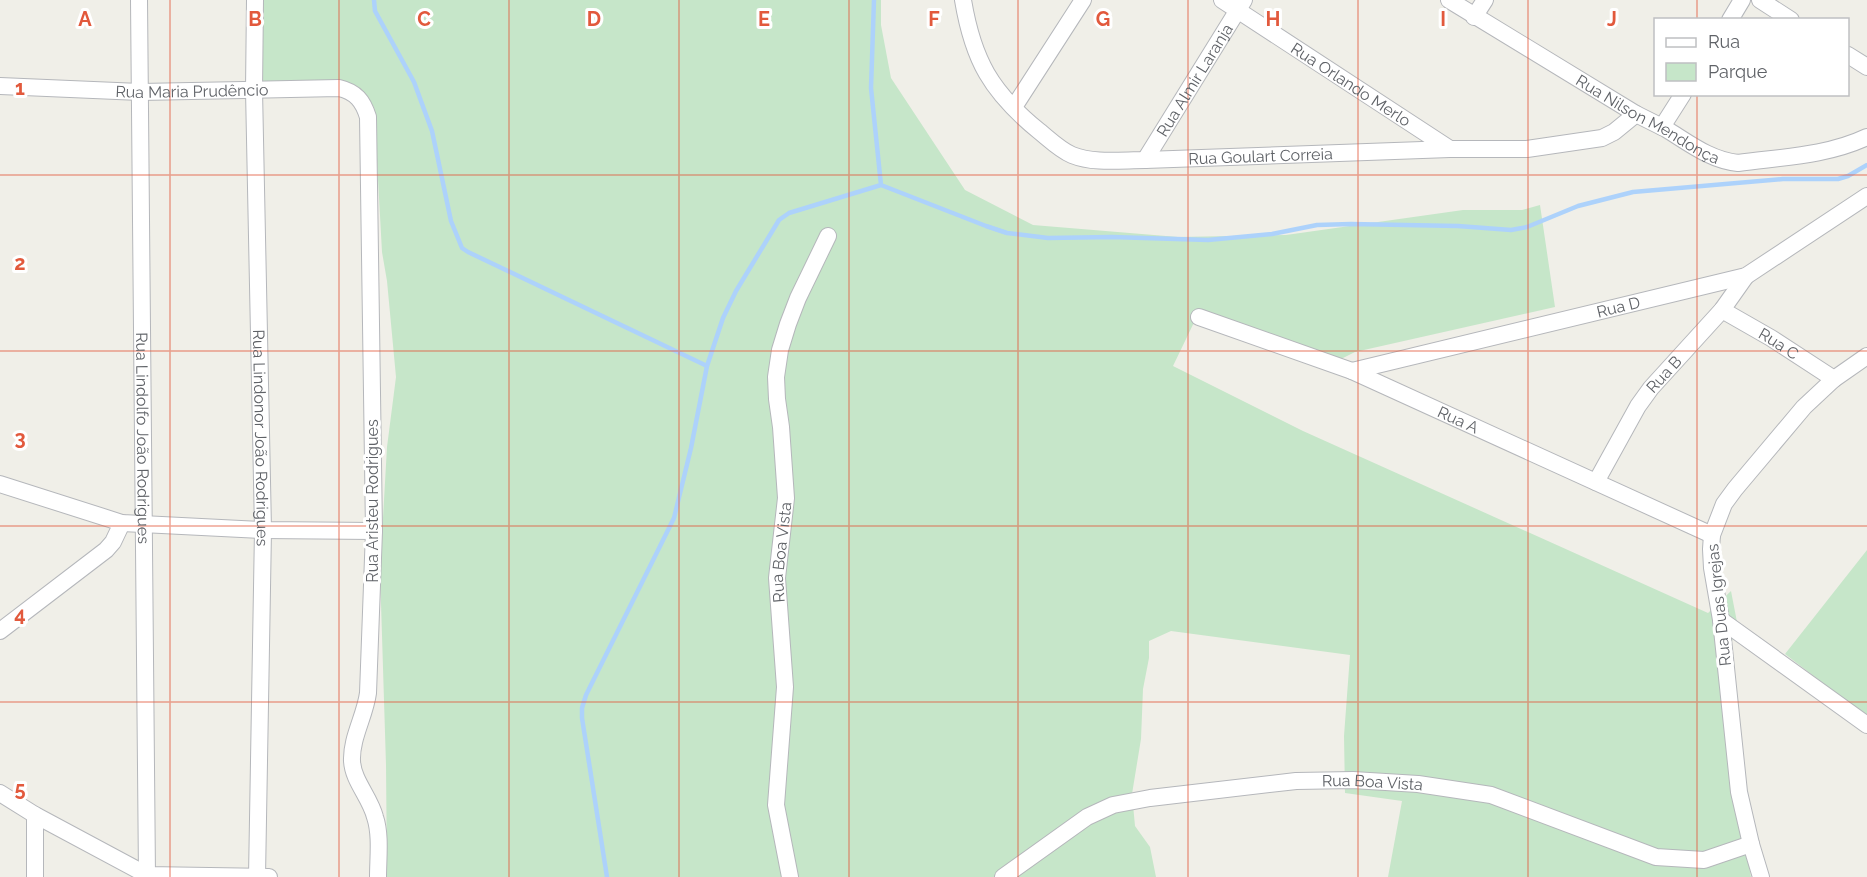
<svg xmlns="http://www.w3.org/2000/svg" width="1867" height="877" font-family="Raleway,sans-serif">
	<rect width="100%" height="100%" fill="#f0efe8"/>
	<path fill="#c6e6c9" d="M 256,0 L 881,0 L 881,25 L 891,78 L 965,190 L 1033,225 L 1178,237 L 1286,235 L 1463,210 L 1522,210 L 1540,205 L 1555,307 L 1355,352 L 1339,360 L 1200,310 L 1173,366 L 1303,431 L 1708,613 L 1731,591 L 1737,622 L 1723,676 L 1742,829 L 1751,877 L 1388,877 L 1402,801 L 1345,793 L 1344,736 L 1350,655 L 1171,631 L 1149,641 L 1149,658 L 1143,689 L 1141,739 L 1132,794 L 1135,826 L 1150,847 L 1156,877 L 387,877 L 386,765 L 380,571 L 387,447 L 396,377 L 387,281 L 382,252 L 374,107 L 360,93 L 265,85 L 258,78 Z
		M 1867,550 L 1867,717 L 1785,654 Z"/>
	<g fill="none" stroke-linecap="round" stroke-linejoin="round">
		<path stroke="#add2fb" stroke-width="4.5" d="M 374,0 L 375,11 L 414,82 L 432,131 L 451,221 L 462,248 L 468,252 L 707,366
			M 874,0 L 871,88 L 881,185
			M 607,877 L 582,718 L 582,708 L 586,695 L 674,518 L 691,448 L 707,366 L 723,318 L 736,291 L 779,220 L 789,213 L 881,185 L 986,226 L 1007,233 L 1048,238 L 1112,237 L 1208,240 L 1272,234 L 1317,225 L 1351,224 L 1458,226 L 1511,230 L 1527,227 L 1578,206 L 1633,192 L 1783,179 L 1838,179 L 1848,176 L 1867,165"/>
		<defs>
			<g id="minor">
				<path id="s1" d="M 139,0 L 147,877"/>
				<path id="s2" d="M 255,0 L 254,90 L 263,530 L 257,877"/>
				<path id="s3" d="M 963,0 C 973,60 991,92 1039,131 C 1049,139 1060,150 1072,155 C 1094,164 1122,160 1145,160 L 1450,149 L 1527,149 L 1602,138 L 1614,132 L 1636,114"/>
				<path id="s4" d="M 1222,0 L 1450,149"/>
				<path id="s5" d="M 1449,0 L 1636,114 C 1646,119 1656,124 1666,129 C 1689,143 1710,160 1738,163 C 1781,157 1827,156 1867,137"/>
				<path d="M 1760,0 L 1791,20"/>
				<path d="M 1474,17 L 1485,0"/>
				<path d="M 1730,20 L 1742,0"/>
				<path d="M 1848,55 L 1867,67"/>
				<path id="s6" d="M 0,86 L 140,92 L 339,88 C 356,92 363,101 368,117 L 374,531 L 368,693 C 365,716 351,738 352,761 C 353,781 370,797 375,817 C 381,835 378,858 378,877"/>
				<path d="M 1014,107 L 1083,0"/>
				<path d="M 1662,127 L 1683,94"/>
				<path id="s7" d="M 1145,160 L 1244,0"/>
				<path id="s8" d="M 1722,310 L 1771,338 L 1834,379"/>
				<path id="s9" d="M 1199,317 L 1352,371 L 1712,535"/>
				<path id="s10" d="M 1352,371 L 1746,276 L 1867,196"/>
				<path id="s11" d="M 1596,482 L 1638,406 L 1651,388 L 1722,310 L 1746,276"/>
				<path d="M 0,484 L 122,523 L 263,530 L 374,531"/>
				<path d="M 1721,620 L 1867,725"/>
				<path d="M 0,631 L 106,550 L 113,542 L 122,523"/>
				<path d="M 0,793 L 35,815 L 147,875 L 269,877"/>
				<path d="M 35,877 L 35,815"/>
				<path id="s12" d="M 790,877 L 776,805 L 785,687 L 777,578 L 786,498 L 781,427 L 777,399 L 776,377 L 780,350 L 788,324 L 798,298 L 828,236"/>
				<path id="s13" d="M 1003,877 L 1087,817 L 1113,805 L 1150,798 L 1296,781 L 1353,780 L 1418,784 L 1491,795 L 1656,857 L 1704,860 L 1751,844"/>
				<path d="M 1761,877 L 1751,844 L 1739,792 L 1721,620 L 1712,568 L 1711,549 L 1712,535 L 1724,504 L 1735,489 L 1804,407 L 1834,379 L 1867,356"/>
			</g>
		</defs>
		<use href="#minor" stroke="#b5b7bb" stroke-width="18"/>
		<use href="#minor" stroke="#fff" stroke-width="16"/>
	</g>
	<path fill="none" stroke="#e2593c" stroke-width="1.5" stroke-opacity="0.55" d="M 170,0 L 170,877M 339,0 L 339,877M 509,0 L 509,877M 679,0 L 679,877M 849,0 L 849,877M 1018,0 L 1018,877M 1188,0 L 1188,877M 1358,0 L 1358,877M 1528,0 L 1528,877M 1697,0 L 1697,20M 1697,94 L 1697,877M 0,175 L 1867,175M 0,351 L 1867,351M 0,526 L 1867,526M 0,702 L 1867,702"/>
	<g text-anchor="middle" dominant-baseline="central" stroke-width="6" stroke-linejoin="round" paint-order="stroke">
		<g font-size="16" fill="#5f6267" stroke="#fff">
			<text stroke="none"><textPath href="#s7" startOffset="94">Rua Almir Laranja</textPath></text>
			<text stroke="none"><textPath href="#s4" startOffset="154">Rua Orlando Merlo</textPath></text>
			<text stroke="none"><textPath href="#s6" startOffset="192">Rua Maria Prudêncio</textPath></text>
			<text stroke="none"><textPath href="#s5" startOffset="232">Rua Nilson Mendonça</textPath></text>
			<text stroke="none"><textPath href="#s3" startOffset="386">Rua Goulart Correia</textPath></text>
			<text stroke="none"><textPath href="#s10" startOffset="274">Rua D</textPath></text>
			<text stroke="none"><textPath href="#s8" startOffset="66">Rua C</textPath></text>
			<text stroke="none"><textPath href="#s11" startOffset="128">Rua B</textPath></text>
			<text stroke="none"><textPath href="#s9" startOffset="279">Rua A</textPath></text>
			<text stroke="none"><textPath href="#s1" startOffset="438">Rua Lindolfo João Rodrigues</textPath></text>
			<text stroke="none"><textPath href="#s2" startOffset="438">Rua Lindonor João Rodrigues</textPath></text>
			<text transform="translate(372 501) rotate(-90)">Rua Aristeu Rodrigues</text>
			<text stroke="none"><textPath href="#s12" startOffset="327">Rua Boa Vista</textPath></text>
			<text transform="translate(1719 605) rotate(-96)">Rua Duas Igrejas</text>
			<text stroke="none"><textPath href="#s13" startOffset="393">Rua Boa Vista</textPath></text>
		</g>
	</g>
	<g font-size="20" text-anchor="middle" font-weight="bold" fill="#e2593c" stroke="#fff" stroke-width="6" stroke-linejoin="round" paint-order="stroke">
		<text x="85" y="26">A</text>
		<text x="255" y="26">B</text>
		<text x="424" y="26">C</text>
		<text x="594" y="26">D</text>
		<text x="764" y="26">E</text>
		<text x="934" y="26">F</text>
		<text x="1103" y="26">G</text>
		<text x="1273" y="26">H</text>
		<text x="1443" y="26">I</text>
		<text x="1612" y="26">J</text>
		<text x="20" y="95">1</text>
		<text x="20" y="270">2</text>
		<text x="20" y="445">3</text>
		<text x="20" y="621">4</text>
		<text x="20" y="796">5</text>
	</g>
	<rect x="1654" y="18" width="195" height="78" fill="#ffffff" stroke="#bfc0c2" stroke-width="1.5"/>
	<rect x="1666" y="38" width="30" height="9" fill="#ffffff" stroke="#bfc0c2" stroke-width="1.5"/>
	<text x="1708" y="48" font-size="18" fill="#5f6267">Rua</text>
	<rect x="1666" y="63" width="30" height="18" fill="#c6e6c9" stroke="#bfc0c2" stroke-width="1.5"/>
	<text x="1708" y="78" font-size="18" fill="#5f6267">Parque</text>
</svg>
